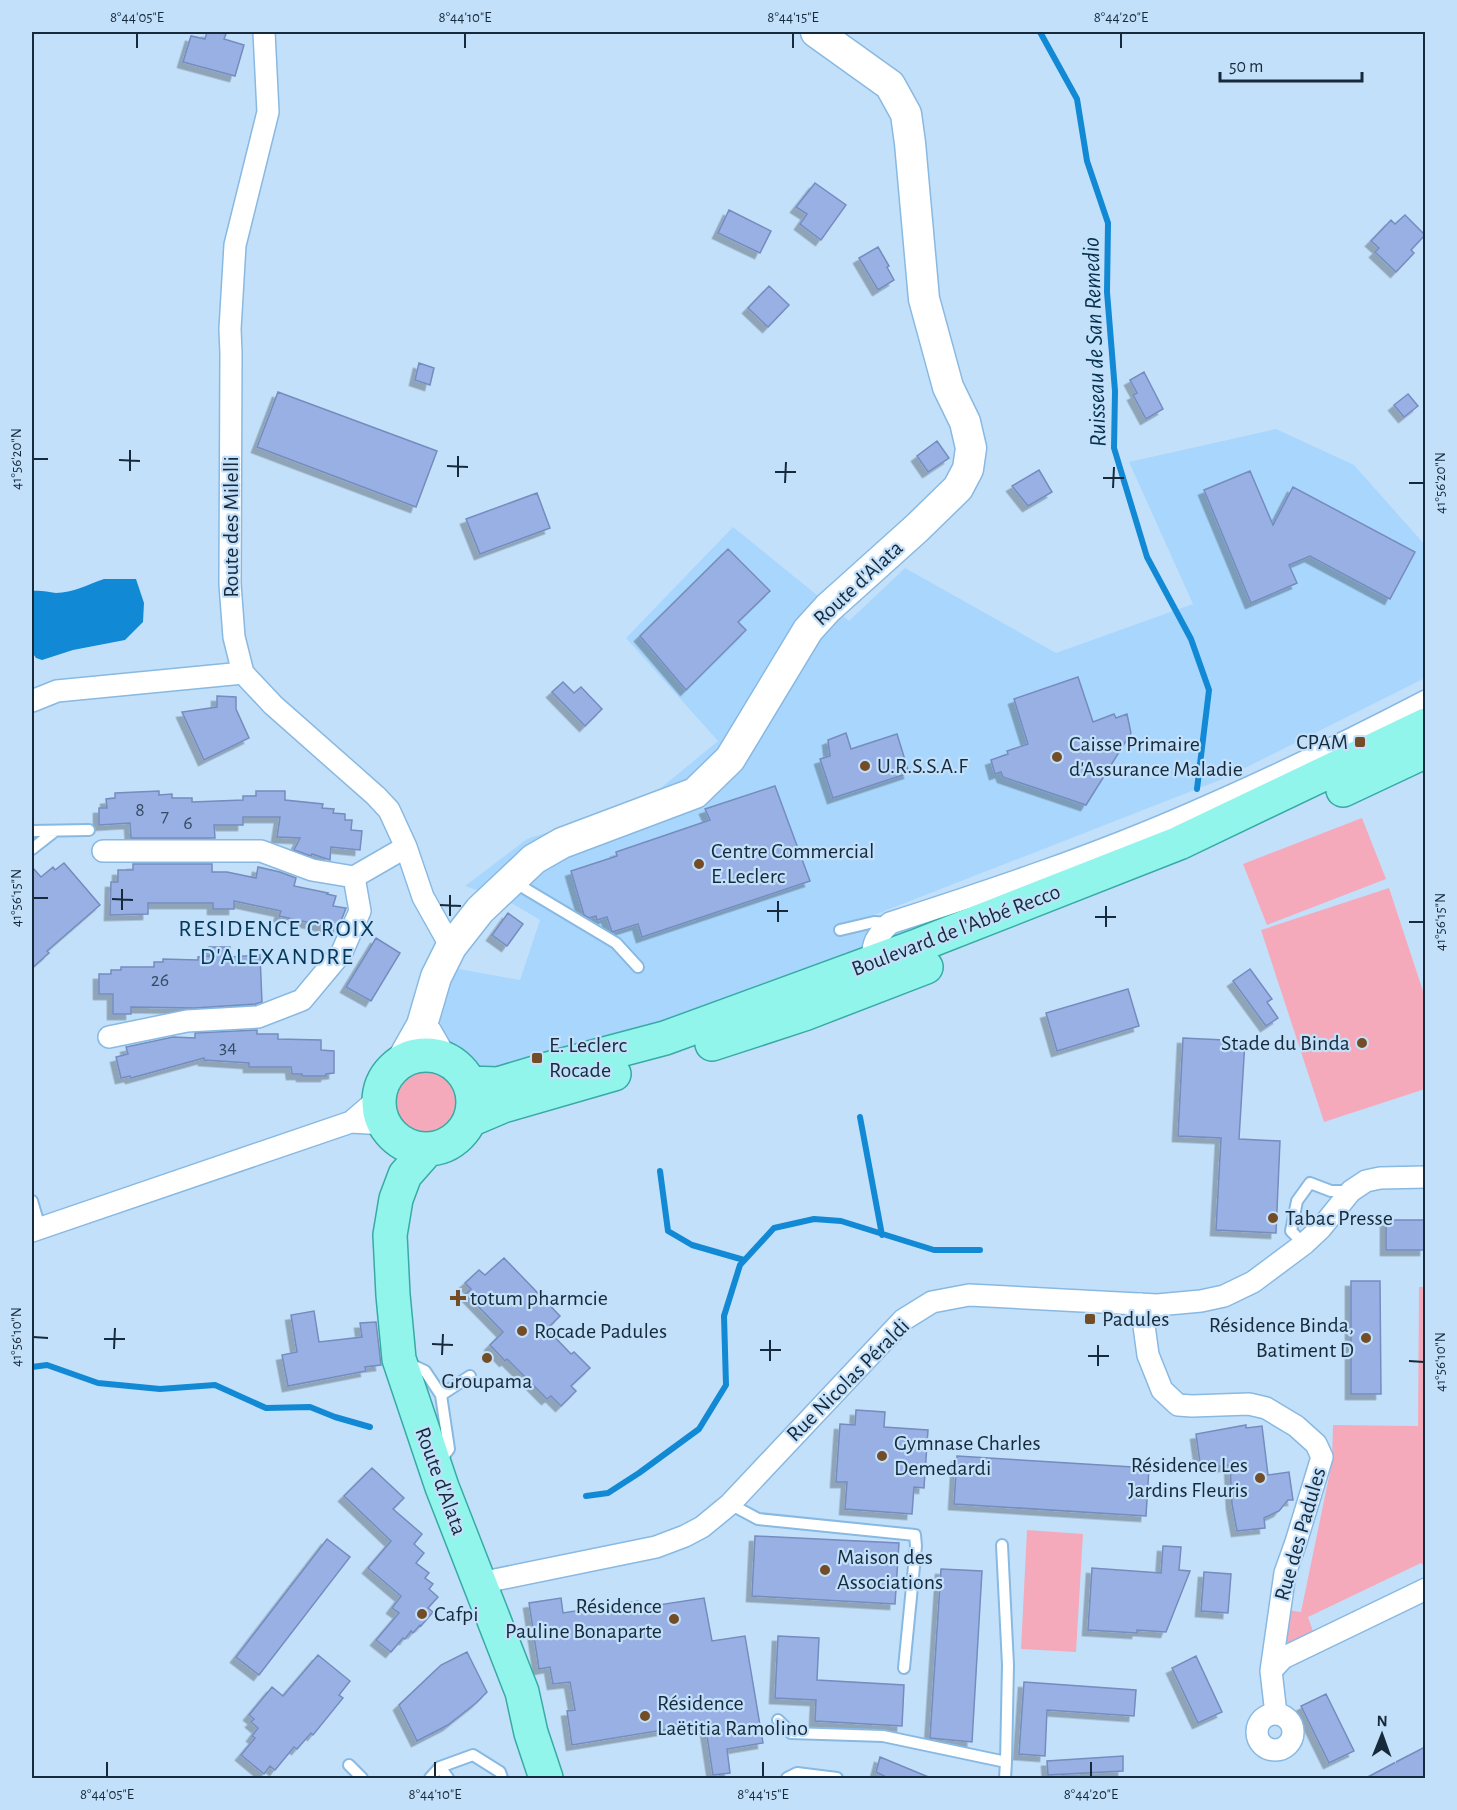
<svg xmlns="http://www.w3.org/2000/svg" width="1457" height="1810" font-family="'Alegreya Sans',sans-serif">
	<defs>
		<filter id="shadow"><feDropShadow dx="-5.5" dy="5.5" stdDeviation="0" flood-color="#0004"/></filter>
	</defs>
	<rect width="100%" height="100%" fill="#c3e0fa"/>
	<path fill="#a9d6fd" d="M 1276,429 L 1354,465 L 1425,545 L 1425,678 L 1225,778 L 864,919 L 872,947 L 846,964 L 503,1071 L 478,1071 L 451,1052 L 436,1010 L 453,968 L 520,980 L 540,920 L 508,901 L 465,886 L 527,839 L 645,801 L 718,741 L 626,638 L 733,527 L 849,621 L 905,568 L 1056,653 L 1193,604 L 1129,462 Z"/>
	<path fill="#f4aaba" d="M 1362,818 L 1386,879 L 1267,925 L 1243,864 Z
		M 1389,888 L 1425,997 L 1425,1089 L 1324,1122 L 1261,930 Z
		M390 1102a35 35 0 1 1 70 0a35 35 0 1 1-70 0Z
		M 1419,1287 L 1425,1287 L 1425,1567 L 1421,1563 L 1308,1617 L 1314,1634 L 1295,1642 L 1285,1642 L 1287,1610 L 1301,1612 L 1332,1462 L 1333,1425 L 1418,1426 Z
		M 1027,1530 L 1083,1534 L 1076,1652 L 1021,1649 Z"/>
	<path fill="#1289d4" d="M 104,579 L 136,579 L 144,603 L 143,622 L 125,640 L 73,650 L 42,660 L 36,658 L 32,652 L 32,591 C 42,590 47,592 56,593 C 72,593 89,584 104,579 Z"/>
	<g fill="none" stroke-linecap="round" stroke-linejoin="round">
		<path stroke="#1289d4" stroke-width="6" d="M 1040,32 L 1077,99 L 1087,161 L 1108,223 L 1107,292 L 1115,391 L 1114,448 L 1147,557 L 1191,639 L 1209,690 L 1197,789
			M 860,1117 L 882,1235
			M 660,1171 L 668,1231 L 692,1245 L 744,1260
			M 32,1367 L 47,1365 L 98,1383 L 160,1389 L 215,1385 L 266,1408 L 310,1407 L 335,1417 L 370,1427
			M 586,1496 L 608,1493 L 639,1473 L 699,1429 L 726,1385 L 724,1316 L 740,1265 L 774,1228 L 814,1219 L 841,1221 L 934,1250 L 980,1250"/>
	</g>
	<path fill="#98b0e4" stroke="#758cbe" stroke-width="1.5" filter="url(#shadow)" d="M 207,32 L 218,32 L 226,34 L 224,39 L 244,45 L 235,76 L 183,62 L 191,36 L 205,39 Z
		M 815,183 L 846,205 L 821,240 L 800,224 L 807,214 L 796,207 Z
		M 729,210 L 771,231 L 760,253 L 718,233 Z
		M 1405,215 L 1425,235 L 1411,250 L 1414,253 L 1396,272 L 1375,252 L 1379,248 L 1371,241 L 1391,220 L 1395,224 Z
		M 878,247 L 889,266 L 887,267 L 894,280 L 878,290 L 859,258 Z
		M 769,286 L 789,305 L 768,327 L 748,308 Z
		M 419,363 L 434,368 L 430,385 L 415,380 Z
		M 1144,372 L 1163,409 L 1146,419 L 1133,395 L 1137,393 L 1130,380 Z
		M 278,392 L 437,451 L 416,507 L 257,447 Z
		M 1408,394 L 1418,406 L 1404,417 L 1394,405 Z
		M 937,441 L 949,458 L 928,472 L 917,456 Z
		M 1039,470 L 1052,492 L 1028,506 L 1012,486 Z
		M 1250,471 L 1273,525 L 1293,487 L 1415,552 L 1390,599 L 1310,556 L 1289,565 L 1297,583 L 1251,603 L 1204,490 Z
		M 537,493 L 550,528 L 480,554 L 466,519 Z
		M 728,549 L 770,591 L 738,622 L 746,630 L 686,690 L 640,636 Z
		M 1078,677 L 1093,722 L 1114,714 L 1116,718 L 1127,714 L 1131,733 L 1086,805 L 1003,777 L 1001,772 L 995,774 L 991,760 L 1008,754 L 1007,751 L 1028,744 L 1014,699 Z
		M 563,682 L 574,693 L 581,687 L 602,709 L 585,726 L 552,692 Z
		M 217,696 L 236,697 L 236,709 L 249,738 L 204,760 L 182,712 L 217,707 Z
		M 846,733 L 851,749 L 897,734 L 909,773 L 833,798 L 820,759 L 830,756 L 828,740 Z
		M 775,786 L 810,881 L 642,937 L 638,924 L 612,932 L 607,917 L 597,920 L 596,916 L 589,918 L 584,915 L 571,871 L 617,856 L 616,852 L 710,820 L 705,809 Z
		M 159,791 L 159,795 L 172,794 L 172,798 L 192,798 L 192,802 L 243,800 L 243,796 L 256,796 L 256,791 L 285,791 L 285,800 L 323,804 L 322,808 L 334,809 L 333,813 L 345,814 L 345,820 L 352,820 L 351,830 L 362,831 L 360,850 L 331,847 L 330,860 L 312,854 L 311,856 L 294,850 L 300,838 L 277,837 L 280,817 L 243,817 L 243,825 L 214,825 L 215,838 L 131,838 L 130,823 L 99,825 L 99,808 L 107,808 L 106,799 L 115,798 L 115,793 Z
		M 64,863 L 100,905 L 47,951 L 49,953 L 32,968 L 32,867 L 41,877 L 53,867 L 55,870 Z
		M 133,864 L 212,864 L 212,872 L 227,872 L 256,878 L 258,867 L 280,872 L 296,878 L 294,886 L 328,893 L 327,894 L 336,896 L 333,906 L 346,908 L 338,929 L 279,916 L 281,911 L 234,901 L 234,909 L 213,909 L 213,903 L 148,903 L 148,914 L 110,915 L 111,882 L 118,882 L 118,870 L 133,870 Z
		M 508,913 L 523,924 L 507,946 L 492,935 Z
		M 376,938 L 400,953 L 371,1001 L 346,987 Z
		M 209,947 L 230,947 L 230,957 L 260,955 L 262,1002 L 255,1004 L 195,1008 L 131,1007 L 131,1014 L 113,1014 L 113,994 L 99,994 L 99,974 L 111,974 L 111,970 L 121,970 L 121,967 L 154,967 L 154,962 L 163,962 L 163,959 L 198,960 L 198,957 L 210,956 Z
		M 1250,969 L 1272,999 L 1267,1002 L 1278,1018 L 1266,1026 L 1233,981 Z
		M 1128,989 L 1139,1026 L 1057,1051 L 1046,1013 Z
		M 257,1030 L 257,1034 L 278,1034 L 278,1039 L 321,1040 L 321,1050 L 334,1051 L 334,1073 L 326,1074 L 326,1076 L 302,1076 L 302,1074 L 292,1074 L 291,1067 L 249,1067 L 249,1063 L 204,1060 L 204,1058 L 131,1078 L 130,1076 L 121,1078 L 116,1057 L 128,1054 L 126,1047 L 173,1037 L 195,1038 L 195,1033 Z
		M 1183,1038 L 1245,1041 L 1239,1139 L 1280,1141 L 1276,1233 L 1216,1230 L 1221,1138 L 1178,1136 Z
		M 1386,1220 L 1425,1220 L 1425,1250 L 1386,1250 Z
		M 504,1258 L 560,1316 L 547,1329 L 571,1354 L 574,1352 L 590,1368 L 571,1386 L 576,1391 L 561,1406 L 551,1396 L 547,1399 L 507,1359 L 505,1361 L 490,1345 L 503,1332 L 466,1294 L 471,1289 L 465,1283 L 479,1270 L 485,1275 Z
		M 1351,1281 L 1380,1281 L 1381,1394 L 1351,1394 Z
		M 314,1311 L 319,1342 L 362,1337 L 360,1323 L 376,1322 L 381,1365 L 365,1367 L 366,1371 L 288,1386 L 282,1355 L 297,1352 L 291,1315 Z
		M 856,1410 L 885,1412 L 884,1427 L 928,1430 L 924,1488 L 914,1487 L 912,1514 L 845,1509 L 847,1482 L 836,1482 L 840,1424 L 855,1425 Z
		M 1246,1425 L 1246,1428 L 1262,1426 L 1268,1475 L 1289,1472 L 1293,1500 L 1288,1500 L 1279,1511 L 1264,1518 L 1265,1528 L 1237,1531 L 1232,1504 L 1230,1465 L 1220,1467 L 1214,1461 L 1200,1463 L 1196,1434 Z
		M 957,1456 L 1149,1468 L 1146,1516 L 954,1504 Z
		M 372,1468 L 404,1498 L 393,1509 L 422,1534 L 414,1544 L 424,1553 L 416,1563 L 429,1573 L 425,1578 L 433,1584 L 429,1589 L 438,1597 L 428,1608 L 433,1612 L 421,1626 L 420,1625 L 413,1633 L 411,1631 L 405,1639 L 403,1638 L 391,1652 L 376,1640 L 399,1613 L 392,1608 L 401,1596 L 368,1568 L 391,1541 L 344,1496 Z
		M 755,1536 L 899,1543 L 895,1604 L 752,1596 Z
		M 327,1539 L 350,1557 L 259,1675 L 236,1657 Z
		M 1163,1546 L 1181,1547 L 1179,1570 L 1190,1571 L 1166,1632 L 1137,1630 L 1137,1633 L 1088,1630 L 1092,1568 L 1161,1573 Z
		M 941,1569 L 982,1571 L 972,1742 L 930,1738 Z
		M 1204,1572 L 1231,1574 L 1228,1613 L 1201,1611 Z
		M 561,1598 L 563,1613 L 638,1601 L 639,1608 L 704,1598 L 712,1641 L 745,1636 L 763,1743 L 727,1749 L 730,1773 L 713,1775 L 705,1723 L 572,1745 L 567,1711 L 575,1710 L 570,1682 L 553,1684 L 550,1667 L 539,1669 L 529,1603 Z
		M 778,1636 L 819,1638 L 817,1680 L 904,1685 L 902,1726 L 815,1721 L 816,1700 L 775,1698 Z
		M 467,1652 L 487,1692 L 476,1703 L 448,1725 L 417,1741 L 399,1705 L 441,1665 Z
		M 318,1655 L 350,1681 L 339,1695 L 343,1698 L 313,1735 L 311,1733 L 297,1749 L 294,1747 L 275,1770 L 270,1766 L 264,1774 L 241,1755 L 255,1738 L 252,1736 L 258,1728 L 251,1722 L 254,1719 L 249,1715 L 272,1687 L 283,1696 Z
		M 1196,1656 L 1222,1712 L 1198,1723 L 1172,1668 Z
		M 1024,1682 L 1136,1690 L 1134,1716 L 1047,1710 L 1045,1756 L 1019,1754 Z
		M 1326,1694 L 1354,1751 L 1329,1763 L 1301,1706 Z
		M 1425,1747 L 1425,1779 L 1364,1779 L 1396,1762 Z
		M 1123,1756 L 1123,1771 L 1048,1775 L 1047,1761 Z
		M 880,1757 L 931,1778 L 931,1779 L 890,1779 L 876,1772 Z"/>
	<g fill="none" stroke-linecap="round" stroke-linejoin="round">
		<defs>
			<path id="lane" d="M 32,831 L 89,830
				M 32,849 L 55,831
				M 514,882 L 616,943 L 638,967
				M 840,930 L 874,922 L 890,923
				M 32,1201 L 40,1228
				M 1304,1244 L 1291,1231 L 1297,1201 L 1310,1183 L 1331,1191 L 1350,1191
				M 408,1363 L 425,1371 L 441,1395 L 449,1449 L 440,1461
				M 441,1395 L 470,1376
				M 730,1504 L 758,1519 L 915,1535 L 916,1546 L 904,1668
				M 1002,1545 L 1008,1665 L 1006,1762
				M 778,1720 L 791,1733 L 883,1736 L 1006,1762 L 1005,1778
				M 349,1765 L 362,1778
				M 440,1767 L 448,1778
				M 430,1778 L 440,1767 L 473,1755 L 500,1772 L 502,1778
				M 787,1778 L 797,1773 L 837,1778"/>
			<path id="street" d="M 264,32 L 268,112 L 235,245 L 230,329 L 231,353 L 230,584 L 234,637 L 243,673 L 273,705 L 376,796 L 389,810 L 406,847 L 423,897 L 451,947
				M 32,701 L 57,691 L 243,673
				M 103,851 L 261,851 L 312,870 L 354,877 L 406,847
				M 873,962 C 871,943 877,936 890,923 C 992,890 1094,856 1192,813 C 1271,779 1349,741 1426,701
				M 109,1037 L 187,1021 L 258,1017 L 302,1000 L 342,952 L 360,911 L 354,877
				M 351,1122 L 385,1124
				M 32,1231 L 351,1122 L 379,1098
				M 1141,1304 L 1148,1355 L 1162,1390 L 1178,1405 L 1192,1406 L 1249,1404 L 1266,1408 L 1296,1426 L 1316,1444 L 1322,1457 L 1296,1542 L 1285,1573 L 1271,1671
				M 480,1583 L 656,1547 L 685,1536 L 702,1527 L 730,1504 L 903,1320 L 932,1302 L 969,1295 L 1157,1305 L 1201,1301 L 1224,1296 L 1253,1282 L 1304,1244 L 1321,1228 L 1351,1191 L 1366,1181 L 1380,1178 L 1426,1177
				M 1276,1714 L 1271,1671 L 1283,1658 L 1426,1589
				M1257 1732a18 18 0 1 1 36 0a18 18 0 1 1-36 0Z"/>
			<path id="secondary" d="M 422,1025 L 441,1058
				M 400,1064 L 422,1025 L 436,977 L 451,947 L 480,910 L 534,859 L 562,843 L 695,793 L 730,759 L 808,630 L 828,608 L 917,528 L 958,488 L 968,469 L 971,448 L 965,422 L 948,387 L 924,299 L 910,143 L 906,114 L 890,85 L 816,32"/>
			<path id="primary" d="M 1343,790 L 1426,751
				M 712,1044 L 804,1014 L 926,967
				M379 1102a47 47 0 1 1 94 0a47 47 0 1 1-94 0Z
				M 469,1083 L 498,1084 L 548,1069 L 665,1038 L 914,947 L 1179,843 L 1426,725
				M 470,1120 L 503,1106 L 614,1074
				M 428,1149 L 405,1175 L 396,1199 L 390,1235 L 393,1295 L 399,1359 L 442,1487 L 522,1692 L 531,1733 L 546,1778"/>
		</defs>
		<use href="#lane" stroke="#88b9e2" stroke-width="14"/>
		<use href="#street" stroke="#88b9e2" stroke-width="24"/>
		<use href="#secondary" stroke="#88b9e2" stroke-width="33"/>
		<use href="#primary" stroke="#38aaa5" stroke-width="36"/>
		<use href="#lane" stroke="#fff" stroke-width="10"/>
		<use href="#street" stroke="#fff" stroke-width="21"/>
		<use href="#secondary" stroke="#fff" stroke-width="30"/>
		<use href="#primary" stroke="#92f5eb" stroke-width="33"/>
	</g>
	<path fill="none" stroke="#172a3b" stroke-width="2" d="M 137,48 L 137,33M 465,48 L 465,33M 793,48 L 793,33M 1121,48 L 1121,33M 33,459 L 48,459M 119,460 L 140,461M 447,466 L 468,467M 130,471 L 130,450M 775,472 L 796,472M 458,477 L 458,456M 1103,478 L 1124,478M 785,483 L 786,462M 1409,483 L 1424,483M 1113,488 L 1114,467M 33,898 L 48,898M 112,899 L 133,900M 440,905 L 461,906M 122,910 L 122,889M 767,911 L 788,911M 450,916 L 450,895M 1095,917 L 1116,917M 778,922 L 778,901M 1409,922 L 1424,922M 1106,927 L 1106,906M 33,1337 L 48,1338M 104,1339 L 125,1339M 432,1344 L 453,1345M 114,1349 L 115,1328M 760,1350 L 781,1350M 442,1355 L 443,1334M 1088,1356 L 1109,1356M 770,1361 L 770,1340M 1409,1361 L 1424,1362M 1098,1366 L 1098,1345M 107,1777 L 107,1762M 435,1777 L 435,1762M 763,1777 L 763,1762M 1091,1777 L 1091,1762"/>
	<g fill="#724d28" stroke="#c3e0fa" stroke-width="2">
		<rect x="1354" y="736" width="12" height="12" rx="3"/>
		<circle cx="1057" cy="757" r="6"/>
		<circle cx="865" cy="766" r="6"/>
		<circle cx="699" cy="864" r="6"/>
		<circle cx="1362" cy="1043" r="6"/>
		<rect x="531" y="1052" width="12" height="12" rx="3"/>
		<circle cx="1273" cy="1218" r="6"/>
		<path d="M455 1289h6v6h6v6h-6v6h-6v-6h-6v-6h6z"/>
		<rect x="1084" y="1313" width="12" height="12" rx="3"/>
		<circle cx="522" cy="1331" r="6"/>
		<circle cx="1366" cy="1338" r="6"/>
		<circle cx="487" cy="1358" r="6"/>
		<circle cx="882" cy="1456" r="6"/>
		<circle cx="1260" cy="1478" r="6"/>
		<circle cx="825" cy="1570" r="6"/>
		<circle cx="422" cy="1614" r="6"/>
		<circle cx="674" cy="1619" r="6"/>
		<circle cx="645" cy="1716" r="6"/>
	</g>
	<g text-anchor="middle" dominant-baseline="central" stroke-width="4.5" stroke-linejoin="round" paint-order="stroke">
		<g font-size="20" fill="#374c65">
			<text x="140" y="810">8</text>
			<text x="165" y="816">7</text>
			<text x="188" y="823">6</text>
			<text x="160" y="980">26</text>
			<text x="228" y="1047">34</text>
		</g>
		<g font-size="22" fill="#172a3b" stroke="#c3e0fa">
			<text transform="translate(231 527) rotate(-90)">Route des Milelli</text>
			<text transform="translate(858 583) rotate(-43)">Route d'Alata</text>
			<text transform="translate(956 930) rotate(-21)">Boulevard de l'Abbé Recco</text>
			<text transform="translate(848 1380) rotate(-45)">Rue Nicolas Péraldi</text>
			<text transform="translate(441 1481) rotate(70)">Route d'Alata</text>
			<text transform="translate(1300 1534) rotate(-74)">Rue des Padules</text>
		</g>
		<g font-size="22" fill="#172a3b" stroke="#c3e0fa" text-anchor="start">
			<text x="1348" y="742" text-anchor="end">CPAM</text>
			<text x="1069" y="744">Caisse Primaire<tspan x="1069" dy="25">d'Assurance Maladie</tspan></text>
			<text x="877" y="766">U.R.S.S.A.F</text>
			<text x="711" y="851">Centre Commercial<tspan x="711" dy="25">E.Leclerc</tspan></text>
			<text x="1350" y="1043" text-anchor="end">Stade du Binda</text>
			<text x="549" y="1045">E. Leclerc<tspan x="549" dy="25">Rocade</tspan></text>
			<text x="1285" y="1218">Tabac Presse</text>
			<text x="470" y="1298">totum pharmcie</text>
			<text x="1102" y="1319">Padules</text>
			<text x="1354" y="1325" text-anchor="end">Résidence Binda,<tspan x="1354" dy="25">Batiment D</tspan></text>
			<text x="534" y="1331">Rocade Padules</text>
			<text x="487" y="1381" text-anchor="middle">Groupama</text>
			<text x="894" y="1443">Gymnase Charles<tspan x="894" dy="25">Demedardi</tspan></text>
			<text x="1248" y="1465" text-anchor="end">Résidence Les<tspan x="1248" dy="25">Jardins Fleuris</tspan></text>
			<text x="837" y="1557">Maison des<tspan x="837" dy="25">Associations</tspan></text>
			<text x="662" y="1606" text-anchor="end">Résidence<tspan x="662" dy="25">Pauline Bonaparte</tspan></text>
			<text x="434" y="1614">Cafpi</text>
			<text x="657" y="1703">Résidence<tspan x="657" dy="25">Laëtitia Ramolino</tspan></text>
		</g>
		<g font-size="24" font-style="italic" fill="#04304e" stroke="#c3e0fa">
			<text transform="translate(1095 342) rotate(-92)">Ruisseau de San Remedio</text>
		</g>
		<g font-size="24" letter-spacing="1.5" fill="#04385b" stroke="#c3e0fa">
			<text x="277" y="929">RESIDENCE CROIX<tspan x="277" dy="28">D'ALEXANDRE</tspan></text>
		</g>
	</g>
	<rect width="1457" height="1810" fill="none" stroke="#c3e0fa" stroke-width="66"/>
	<g transform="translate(1382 1735) rotate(1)" stroke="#c3e0fa" stroke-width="4.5" paint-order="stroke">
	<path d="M0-4.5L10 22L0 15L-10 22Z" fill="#172a3b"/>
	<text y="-9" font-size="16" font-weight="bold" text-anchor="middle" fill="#172a3b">N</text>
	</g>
	<path d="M1220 72v9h142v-9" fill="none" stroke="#172a3b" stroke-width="3"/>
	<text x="1229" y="72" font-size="18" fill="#172a3b" stroke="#c3e0fa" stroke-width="4.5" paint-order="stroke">50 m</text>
	<rect x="33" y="33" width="1391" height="1744" fill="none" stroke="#172a3b" stroke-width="2"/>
	<g font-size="15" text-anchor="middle" fill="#172a3b">
		<text x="137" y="22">8°44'05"E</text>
		<text x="465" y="22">8°44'10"E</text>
		<text x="793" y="22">8°44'15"E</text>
		<text x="1121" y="22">8°44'20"E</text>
		<text transform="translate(16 459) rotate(-90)" y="5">41°56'20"N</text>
		<text transform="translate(1440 483) rotate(-90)" y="5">41°56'20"N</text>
		<text transform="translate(16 898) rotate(-90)" y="5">41°56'15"N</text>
		<text transform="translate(1440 922) rotate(-90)" y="5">41°56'15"N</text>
		<text transform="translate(16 1337) rotate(-90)" y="5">41°56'10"N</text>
		<text transform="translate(1440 1362) rotate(-90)" y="5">41°56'10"N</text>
		<text x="107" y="1799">8°44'05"E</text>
		<text x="435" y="1799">8°44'10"E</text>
		<text x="763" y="1799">8°44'15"E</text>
		<text x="1091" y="1799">8°44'20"E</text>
	</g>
</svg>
